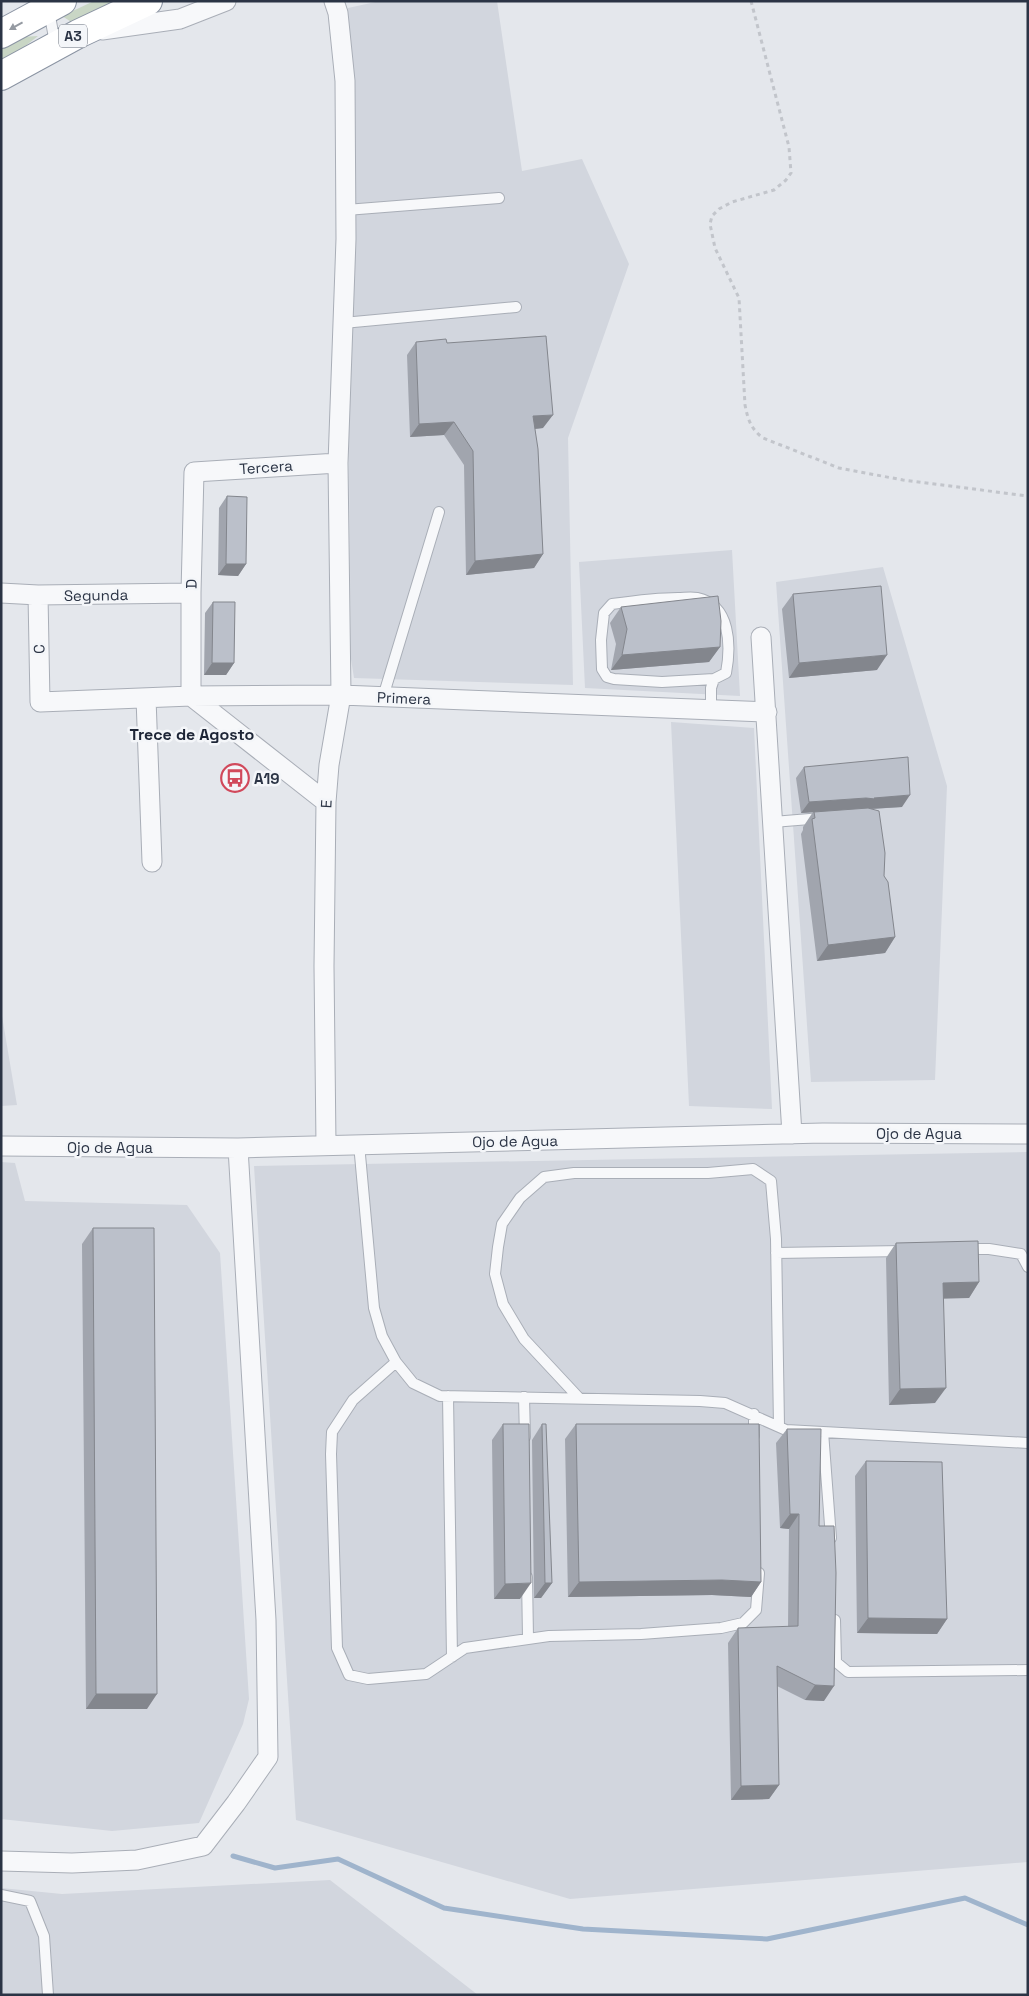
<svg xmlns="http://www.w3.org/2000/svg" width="1029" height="1996" font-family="'Space Grotesk',sans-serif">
	<rect width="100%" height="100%" fill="#e4e7ec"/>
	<path fill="#d2d6de" d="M 380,1 L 497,1 L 522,171 L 582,159 L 629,264 L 568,438 L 573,685 L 354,678 L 351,659 L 346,210 L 352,203 L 348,8 Z
		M 732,550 L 740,696 L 585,688 L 579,562 Z
		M 883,567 L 947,786 L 935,1080 L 811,1082 L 776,582 Z
		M 671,722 L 754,728 L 772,1109 L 689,1106 Z
		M 1,1010 L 17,1105 L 1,1106 Z
		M 1028,1152 L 1028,1862 L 570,1899 L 296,1820 L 254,1166 Z
		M 1,1162 L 15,1163 L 25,1201 L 187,1205 L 220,1253 L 249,1699 L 243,1724 L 199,1823 L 112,1831 L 1,1819 Z
		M 330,1880 L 478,1995 L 1,1995 L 1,1888 L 62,1894 Z"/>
	<path fill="#c9d6c5" d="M 94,1 L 120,1 L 73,23 L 62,16 Z
		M 38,36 L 24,47 L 1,60 L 1,48 L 20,37 Z"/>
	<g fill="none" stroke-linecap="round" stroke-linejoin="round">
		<path stroke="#9fb4cc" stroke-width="5" d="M 233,1856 L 275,1868 L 338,1859 L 444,1908 L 583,1929 L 767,1939 L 965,1898 L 1028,1925"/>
		<defs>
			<path id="lane" d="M 49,11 L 55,43
				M 346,210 L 499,198
				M 343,323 L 516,307
				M 383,697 L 439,512
				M 711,710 L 711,688 L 714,679 L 726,673 C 731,646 731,605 697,598 C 691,597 684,598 678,598 C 656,598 634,601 612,604 L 604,613 L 601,640 L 602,669 L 607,677 L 614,679 L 662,682 L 714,679
				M 773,822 L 822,818
				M 359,1144 L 374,1308 L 382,1336 L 396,1362 L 413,1383 L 440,1396 L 700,1401 L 725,1403 L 786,1430 L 1028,1443
				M 965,1249 L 989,1249 L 1021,1254 L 1028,1267
				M 776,1253 L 903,1251
				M 396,1362 L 353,1400 L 332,1432 L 331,1454 L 337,1648 L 349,1675 L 368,1679 L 426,1674 L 465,1648 L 549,1636 L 641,1634 L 721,1628 L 743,1623 L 756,1610 L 759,1573
				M 448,1396 L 452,1657
				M 524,1397 L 525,1437
				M 579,1398 L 524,1339 L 503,1304 L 495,1274 L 498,1247 L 502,1224 L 520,1198 L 544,1177 L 574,1173 L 708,1173 L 753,1169 L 771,1181 L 776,1239 L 779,1426
				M 754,1414 L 754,1436
				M 823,1432 L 831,1538
				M 527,1577 L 528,1638
				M 835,1620 L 836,1662 L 848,1672 L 1028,1670
				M 1,1895 L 30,1901 L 44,1936 L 48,1995"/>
			<path id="street" d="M 102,30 L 180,19 L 226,1
				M 1,593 L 38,595 L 191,593
				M 38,595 L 40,702 L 191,696 L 341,695 L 767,712
				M 761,637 L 792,1134
				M 191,696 L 191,593 L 194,472 L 338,463
				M 191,696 L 326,802
				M 146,698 L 152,862
				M 326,1145 L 324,966 L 326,802 L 329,765 L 341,695 L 338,463 L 346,239 L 345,81 L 338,13 L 334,1
				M 1,1146 L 238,1148 L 823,1133 L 1028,1134
				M 1,1861 L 72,1863 L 137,1860 L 203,1846 L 236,1803 L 268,1757 L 266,1620 L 238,1148"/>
			<path id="highway" d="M 1,34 L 62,1
				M 1,76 L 78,34 L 148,1"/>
		</defs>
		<use href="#lane" stroke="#a9aeb7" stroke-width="12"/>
		<use href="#street" stroke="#a9aeb7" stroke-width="21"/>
		<use href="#highway" stroke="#8b94a3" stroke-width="30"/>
		<path stroke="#c2c5cb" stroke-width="3" stroke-dasharray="4 4" stroke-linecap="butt" d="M 751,1 L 789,147 L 791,173 L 786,180 L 774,190 L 732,202 L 719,209 L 712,216 L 710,224 L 715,248 L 739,298 L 745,405 C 748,420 751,429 763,438 L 839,468 L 903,480 L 1028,496"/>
		<use href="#lane" stroke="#f7f8fa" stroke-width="10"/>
		<use href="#street" stroke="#f7f8fa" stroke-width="19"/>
		<use href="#highway" stroke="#fff" stroke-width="28"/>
	</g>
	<path fill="#a1a5ae" d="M 416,342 L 447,343 L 543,428 L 535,429 L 543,554 L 534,568 L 466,575 L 464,465 L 444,435 L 410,437 L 407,355 Z
		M 227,496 L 246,564 L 238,576 L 218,575 L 219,508 Z
		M 793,594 L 877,670 L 789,678 L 782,609 Z
		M 213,602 L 234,663 L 226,675 L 204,675 L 205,613 Z
		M 621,607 L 720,647 L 709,662 L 611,670 L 616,644 L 610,623 Z
		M 804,767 L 902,807 L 872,809 L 895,937 L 885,953 L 817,961 L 801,834 L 803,830 L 803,827 L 813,812 L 801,813 L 796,778 Z
		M 93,1228 L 147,1709 L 86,1709 L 82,1244 Z
		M 896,1243 L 979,1282 L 969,1298 L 944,1298 L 935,1403 L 889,1405 L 886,1258 Z
		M 503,1424 L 520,1599 L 494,1599 L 492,1440 Z
		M 542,1424 L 552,1583 L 541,1598 L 534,1598 L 532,1440 Z
		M 576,1424 L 761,1582 L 751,1597 L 712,1595 L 568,1597 L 565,1439 Z
		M 787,1429 L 819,1526 L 824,1701 L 805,1700 L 777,1686 L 779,1785 L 769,1799 L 731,1800 L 728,1643 L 738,1628 L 788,1627 L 789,1529 L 780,1528 L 776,1443 Z
		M 866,1461 L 947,1619 L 937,1634 L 857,1633 L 855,1476 Z"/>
	<path fill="#83868d" d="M 553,415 L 543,428 L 524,430 L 533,416 Z
		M 454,422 L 444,435 L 410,437 L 419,424 Z
		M 543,554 L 534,568 L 466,575 L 475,561 Z
		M 226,564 L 246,564 L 238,576 L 218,575 Z
		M 720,647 L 709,662 L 611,670 L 622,655 Z
		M 887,655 L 877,670 L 789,678 L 799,663 Z
		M 212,663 L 234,663 L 226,675 L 204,675 Z
		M 910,795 L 902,807 L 801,813 L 809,802 Z
		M 895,937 L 885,953 L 817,961 L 828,945 Z
		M 979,1282 L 969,1298 L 932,1299 L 943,1283 Z
		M 946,1388 L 935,1403 L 889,1405 L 900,1389 Z
		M 790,1514 L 799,1514 L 789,1529 L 780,1528 Z
		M 722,1580 L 761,1582 L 751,1597 L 712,1595 L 568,1597 L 579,1582 Z
		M 531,1583 L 520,1599 L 494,1599 L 505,1584 Z
		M 545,1583 L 552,1583 L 541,1598 L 534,1598 Z
		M 868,1618 L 947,1619 L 937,1634 L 857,1633 Z
		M 815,1685 L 834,1686 L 824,1701 L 805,1700 Z
		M 96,1694 L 157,1694 L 147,1709 L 86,1709 Z
		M 779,1785 L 769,1799 L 731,1800 L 741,1786 Z"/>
	<path fill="#bbc0ca" stroke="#83868d" d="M 546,336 L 553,415 L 533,416 L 538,449 L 543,554 L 475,561 L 473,451 L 454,422 L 419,424 L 416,342 L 446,339 L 447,343 Z
		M 227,496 L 247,497 L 246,564 L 226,564 Z
		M 881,586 L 887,655 L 799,663 L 793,594 Z
		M 718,596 L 721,621 L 720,647 L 622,655 L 627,629 L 621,607 Z
		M 213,602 L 235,602 L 234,663 L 212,663 Z
		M 908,757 L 910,795 L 874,798 L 875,799 L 866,798 L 809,802 L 804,767 Z
		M 868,808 L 879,811 L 885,853 L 884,876 L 888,882 L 895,937 L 828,945 L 812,819 L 815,818 L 814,812 Z
		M 93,1228 L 154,1228 L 157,1694 L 96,1694 Z
		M 978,1241 L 979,1282 L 943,1283 L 946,1388 L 900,1389 L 896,1243 Z
		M 503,1424 L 529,1424 L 531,1583 L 505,1584 Z
		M 542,1424 L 546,1424 L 552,1583 L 545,1583 Z
		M 576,1424 L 759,1424 L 761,1582 L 722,1580 L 579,1582 Z
		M 787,1429 L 821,1429 L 819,1526 L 834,1526 L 836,1573 L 834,1686 L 815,1685 L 777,1666 L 779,1785 L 741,1786 L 738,1628 L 798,1626 L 799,1514 L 790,1514 Z
		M 866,1461 L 942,1462 L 947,1619 L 868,1618 Z"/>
	<defs><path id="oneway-solid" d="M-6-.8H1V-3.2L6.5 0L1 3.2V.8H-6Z" transform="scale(1.25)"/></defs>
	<use fill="#959aa2" href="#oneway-solid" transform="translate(16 26) rotate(151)"/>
	<defs>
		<symbol id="bus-ring" viewBox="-11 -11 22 22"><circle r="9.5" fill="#f4f6f9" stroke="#d1495b" stroke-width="1.5"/><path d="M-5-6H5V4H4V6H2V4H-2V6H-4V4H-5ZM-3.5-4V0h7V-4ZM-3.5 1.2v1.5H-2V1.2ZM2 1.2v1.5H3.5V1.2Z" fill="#d1495b"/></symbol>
	</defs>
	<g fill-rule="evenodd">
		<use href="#bus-ring" x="219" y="762" width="32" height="32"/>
	</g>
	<g text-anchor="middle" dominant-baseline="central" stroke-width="5" stroke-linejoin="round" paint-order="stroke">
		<rect fill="#f4f6f9" stroke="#676e7b" stroke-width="1" x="59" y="24.5" width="28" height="23" rx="4"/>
		<g font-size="14" font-weight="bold" fill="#2b3445">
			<text x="73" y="36">A3</text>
		</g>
		<g font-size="15" fill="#2b3445" stroke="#f4f6f9">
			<text transform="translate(266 467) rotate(-4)">Tercera</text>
			<text transform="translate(191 584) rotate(-89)">D</text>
			<text transform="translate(96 595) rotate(-1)">Segunda</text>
			<text transform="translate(39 649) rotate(-91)">C</text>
			<text transform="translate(404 698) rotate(2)">Primera</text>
			<text transform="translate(326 804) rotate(-87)">E</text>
			<text x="919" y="1133">Ojo de Agua</text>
			<text transform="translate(515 1141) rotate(-1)">Ojo de Agua</text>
			<text x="110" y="1147">Ojo de Agua</text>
		</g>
		<g font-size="15" font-weight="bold" fill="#2b3445" stroke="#f4f6f9" text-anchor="start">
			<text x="254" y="778">A19</text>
		</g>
		<g font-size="16" font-weight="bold" fill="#1d2536" stroke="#f4f6f9">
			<text x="192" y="734">Trece de Agosto</text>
		</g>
	</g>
	<rect width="1029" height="1996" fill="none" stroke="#2b3445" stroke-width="5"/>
</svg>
